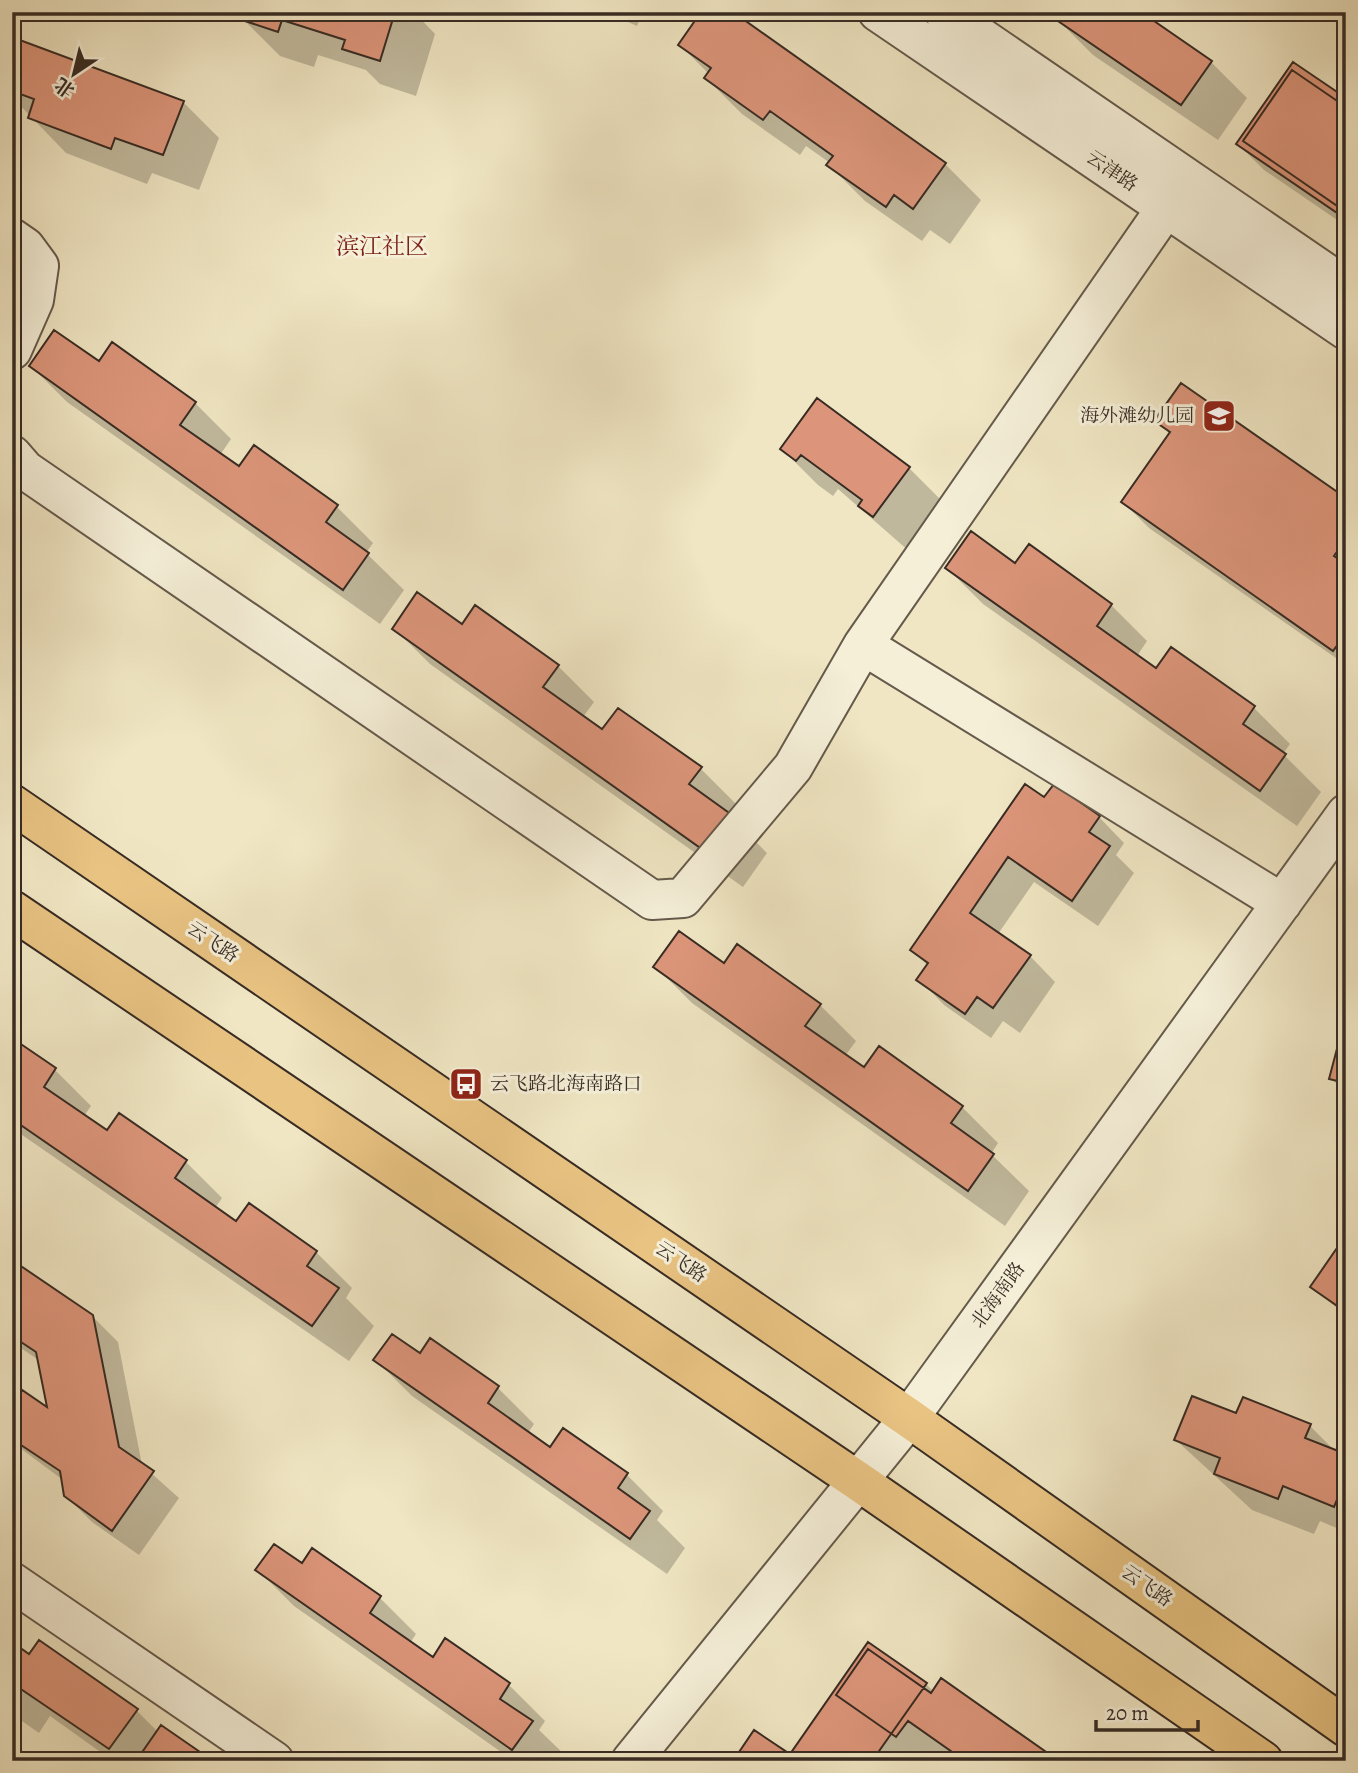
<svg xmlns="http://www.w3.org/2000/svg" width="1358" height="1773" font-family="Alegreya,'Noto Serif SC',serif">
	<rect width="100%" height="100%" fill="#f0e6c3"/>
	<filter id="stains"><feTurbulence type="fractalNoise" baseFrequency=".00286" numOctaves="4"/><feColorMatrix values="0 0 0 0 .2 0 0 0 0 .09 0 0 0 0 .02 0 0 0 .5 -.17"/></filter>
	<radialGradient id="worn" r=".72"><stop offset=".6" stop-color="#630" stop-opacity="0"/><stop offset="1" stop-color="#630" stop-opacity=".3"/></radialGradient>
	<path fill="#0003" d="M 246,12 L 414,12 L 435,34 L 416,96 L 380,84 L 366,70 L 318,55 L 314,67 L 280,56 L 244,20 Z
		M 605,12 L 643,12 L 637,26 Z
		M 1057,19 L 1211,62 L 1247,98 L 1218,140 L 1093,55 Z
		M 680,45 L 945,164 L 981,200 L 950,244 L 930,230 L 922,241 L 865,201 L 829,165 L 830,163 L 806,146 L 800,155 L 742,114 L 706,78 L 709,74 Z
		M 12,57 L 183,102 L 219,138 L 199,190 L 152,173 L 147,184 L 66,153 L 12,97 Z
		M 1346,100 L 1346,226 L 1264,170 L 1238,144 Z
		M 99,364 L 195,403 L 231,439 L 220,455 L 239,469 L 255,448 L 337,507 L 373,543 L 366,553 L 404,590 L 380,624 L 67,402 L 31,366 Z
		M 818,401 L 909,468 L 945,504 L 910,552 L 838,489 L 833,496 L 818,485 L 782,449 Z
		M 1157,421 L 1346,500 L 1346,665 L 1149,528 L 1123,502 L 1170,434 Z
		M 1029,546 L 1111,605 L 1147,641 L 1137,656 L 1157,670 L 1171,649 L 1254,708 L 1290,744 L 1283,754 L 1321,792 L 1297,826 L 983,604 L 947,568 L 1016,566 Z
		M 462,626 L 558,666 L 594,702 L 583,717 L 603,731 L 701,769 L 737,805 L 731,817 L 767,853 L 743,887 L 430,664 L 394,628 Z
		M 1044,800 L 1099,817 L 1124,843 L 1116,855 L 1134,873 L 1098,926 L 1034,882 L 998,934 L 1030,956 L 1055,982 L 1020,1033 L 1003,1021 L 991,1038 L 944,1005 L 919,979 L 928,966 L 913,950 Z
		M 724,965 L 820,1005 L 856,1041 L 845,1056 L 865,1070 L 880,1049 L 962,1107 L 998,1143 L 991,1154 L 1029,1191 L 1005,1226 L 692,1003 L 656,967 Z
		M 1346,1029 L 1346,1093 L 1331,1078 Z
		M 12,1040 L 55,1070 L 91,1106 L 84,1116 L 108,1133 L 119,1116 L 186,1162 L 222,1198 L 215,1208 L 237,1223 L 249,1206 L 316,1252 L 352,1288 L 346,1298 L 374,1326 L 349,1361 L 12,1128 Z
		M 1346,1238 L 1346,1316 L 1312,1286 Z
		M 12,1262 L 92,1316 L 118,1342 L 142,1465 L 179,1498 L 139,1555 L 92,1522 L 65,1495 L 63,1480 L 12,1442 L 12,1407 L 49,1410 L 40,1361 L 12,1342 Z
		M 420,1355 L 498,1388 L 534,1424 L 528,1433 L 551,1449 L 564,1430 L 627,1475 L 663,1511 L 657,1520 L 685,1548 L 667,1574 L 412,1396 L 376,1360 Z
		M 1237,1415 L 1310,1426 L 1336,1452 L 1346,1456 L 1346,1532 L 1320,1521 L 1314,1534 L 1252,1510 L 1176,1440 Z
		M 313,1551 L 380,1598 L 416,1634 L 410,1643 L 433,1659 L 446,1640 L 509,1685 L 545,1721 L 539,1730 L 568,1758 L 566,1761 L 514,1761 L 294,1606 L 258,1570 L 302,1566 Z
		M 12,1644 L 30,1656 L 136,1710 L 158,1732 L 210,1761 L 113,1761 L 50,1716 L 39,1733 L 12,1714 Z
		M 926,1684 L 934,1692 L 1056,1761 L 952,1761 L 945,1756 L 941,1761 L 735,1761 L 790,1757 Z"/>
	<path fill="#dc957a" stroke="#372b23" stroke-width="2" d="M 244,12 L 395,12 L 380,61 L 342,49 L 345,40 L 282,20 L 278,32 L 242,20 Z
		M 701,12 L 733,12 L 946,163 L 913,209 L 894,195 L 886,207 L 826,165 L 833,156 L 770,111 L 763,120 L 704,78 L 711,68 L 678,45 Z
		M 1060,12 L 1141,12 L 1212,61 L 1181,105 L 1055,19 Z
		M 17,39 L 184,101 L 163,155 L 115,138 L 111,149 L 28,118 L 34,99 L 12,91 L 12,52 Z
		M 1293,62 L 1346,98 L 1346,219 L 1236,144 Z
		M 1292,70 L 1346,107 L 1346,212 L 1243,141 Z
		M 54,330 L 99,361 L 112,342 L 196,402 L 180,425 L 239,466 L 254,445 L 338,505 L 326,522 L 369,553 L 343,590 L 29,366 Z
		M 1181,383 L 1346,498 L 1346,539 L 1334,556 L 1346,564 L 1346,633 L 1333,651 L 1121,502 L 1170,432 L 1154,421 Z
		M 817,398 L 910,467 L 873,517 L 858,506 L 862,500 L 801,455 L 796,461 L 780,449 Z
		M 971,531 L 1015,563 L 1029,544 L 1112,604 L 1097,626 L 1156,668 L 1171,647 L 1255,706 L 1243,724 L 1286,754 L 1260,791 L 945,568 Z
		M 417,592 L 462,624 L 475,605 L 559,665 L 543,687 L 602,729 L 618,708 L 702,767 L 689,784 L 732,815 L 706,852 L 392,629 Z
		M 1025,784 L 1044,797 L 1054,784 L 1100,816 L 1089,832 L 1110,846 L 1072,901 L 1008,857 L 970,913 L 1031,955 L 993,1008 L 977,997 L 965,1014 L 916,980 L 928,963 L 910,950 Z
		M 679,931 L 724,963 L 737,944 L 821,1004 L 805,1026 L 864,1067 L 879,1046 L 963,1106 L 951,1123 L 994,1154 L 968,1191 L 653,967 Z
		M 1343,1026 L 1346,1027 L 1346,1083 L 1329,1079 Z
		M 12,1038 L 56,1068 L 44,1087 L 107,1130 L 119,1113 L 187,1160 L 175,1178 L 236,1221 L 249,1203 L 317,1251 L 307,1266 L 339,1288 L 312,1326 L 12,1119 Z
		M 1346,1235 L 1346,1312 L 1310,1287 Z
		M 12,1260 L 93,1315 L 119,1447 L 154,1471 L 112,1531 L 64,1496 L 60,1471 L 12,1439 L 12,1404 L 22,1390 L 47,1407 L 36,1352 L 12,1336 Z
		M 392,1334 L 420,1353 L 430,1338 L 499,1386 L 488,1403 L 550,1447 L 563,1428 L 628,1473 L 618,1488 L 650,1511 L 630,1539 L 373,1360 Z
		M 1192,1396 L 1236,1413 L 1243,1397 L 1311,1424 L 1305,1438 L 1346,1454 L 1346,1477 L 1334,1507 L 1283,1486 L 1278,1499 L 1214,1474 L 1220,1458 L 1174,1440 Z
		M 274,1544 L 302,1563 L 312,1548 L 381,1596 L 370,1613 L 433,1657 L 445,1638 L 510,1683 L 500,1699 L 533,1721 L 512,1750 L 255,1570 Z
		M 39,1640 L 138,1709 L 109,1749 L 12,1683 L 12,1642 L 29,1654 Z
		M 868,1642 L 927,1683 L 872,1761 L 733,1761 L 754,1730 L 790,1754 Z
		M 868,1649 L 931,1693 L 941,1678 L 1059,1761 L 965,1761 L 908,1721 L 896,1737 L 836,1695 Z
		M 161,1725 L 213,1761 L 136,1761 Z
		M 744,1752 L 757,1761 L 738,1761 Z"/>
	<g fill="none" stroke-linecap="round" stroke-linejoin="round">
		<defs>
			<path id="minor" d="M 878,12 L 1346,330
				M 944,12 L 1346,287
				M 12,238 L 25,247 L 39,266 L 34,300 L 12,350
				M 12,455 L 25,470 L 652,900 L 683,898 L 793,767 L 863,645 L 1166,208
				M 863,645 L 1282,903
				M 12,1582 L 274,1761
				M 631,1761 L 909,1418 L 1346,814"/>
			<path id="major" d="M 12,804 L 909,1418 L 1346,1727
				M 12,910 L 858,1481 L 1263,1761"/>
		</defs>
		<use href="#minor" stroke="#655a4b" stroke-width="42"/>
		<use href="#major" stroke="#372b23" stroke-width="42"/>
		<use href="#minor" stroke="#f5efd8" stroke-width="38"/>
		<use href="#major" stroke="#e8c382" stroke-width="38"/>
	</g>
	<defs>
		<symbol id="school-square" viewBox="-11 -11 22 22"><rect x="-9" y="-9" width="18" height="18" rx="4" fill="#8f2418" stroke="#f5efd8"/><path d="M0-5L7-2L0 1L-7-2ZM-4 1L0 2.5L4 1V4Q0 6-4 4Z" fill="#fff"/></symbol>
		<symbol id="bus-square" viewBox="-11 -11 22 22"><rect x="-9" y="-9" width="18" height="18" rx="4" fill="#8f2418" stroke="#f5efd8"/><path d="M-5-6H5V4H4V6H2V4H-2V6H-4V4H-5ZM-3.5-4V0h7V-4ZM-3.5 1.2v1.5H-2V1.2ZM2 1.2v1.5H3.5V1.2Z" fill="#fff"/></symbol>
	</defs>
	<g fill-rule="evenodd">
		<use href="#school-square" x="1200" y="397" width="38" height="38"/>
		<use href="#bus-square" x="447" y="1065" width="38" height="38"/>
	</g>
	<g text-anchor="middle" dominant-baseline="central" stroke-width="6" stroke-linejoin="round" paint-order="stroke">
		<g font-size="19" fill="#372b23" stroke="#f5efd8">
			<text transform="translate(1112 171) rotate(34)">云津路</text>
			<text transform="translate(213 942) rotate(34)">云飞路</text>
			<text transform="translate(681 1262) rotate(34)">云飞路</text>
			<text transform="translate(998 1295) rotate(-54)">北海南路</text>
			<text transform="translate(1147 1586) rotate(35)">云飞路</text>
		</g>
		<g font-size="19" fill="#372b23" stroke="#f5efd8" text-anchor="end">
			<text x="1194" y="416">海外滩幼儿园</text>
			<text x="490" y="1084" text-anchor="start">云飞路北海南路口</text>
		</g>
		<g font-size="23" fill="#7a1f14" stroke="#f5efd8">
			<text x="382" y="246">滨江社区</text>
		</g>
	</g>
	<rect width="1358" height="1773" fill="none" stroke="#f0e6c3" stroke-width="42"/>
	<rect x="14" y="14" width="1330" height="1745" fill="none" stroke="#372b23" stroke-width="3.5"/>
	<rect x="21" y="21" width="1316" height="1731" fill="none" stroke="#372b23" stroke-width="2"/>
	<g transform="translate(74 74) rotate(215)" stroke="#f5efd8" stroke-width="5" paint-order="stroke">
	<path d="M0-5L12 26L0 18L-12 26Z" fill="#372b23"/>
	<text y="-10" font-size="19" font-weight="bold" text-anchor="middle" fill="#372b23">北</text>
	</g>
	<path d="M1096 1720v10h102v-10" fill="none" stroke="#372b23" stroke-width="3.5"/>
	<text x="1106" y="1720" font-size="21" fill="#372b23" stroke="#f5efd8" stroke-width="5" paint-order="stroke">20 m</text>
	<rect width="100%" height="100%" filter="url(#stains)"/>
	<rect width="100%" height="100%" fill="url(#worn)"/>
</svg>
